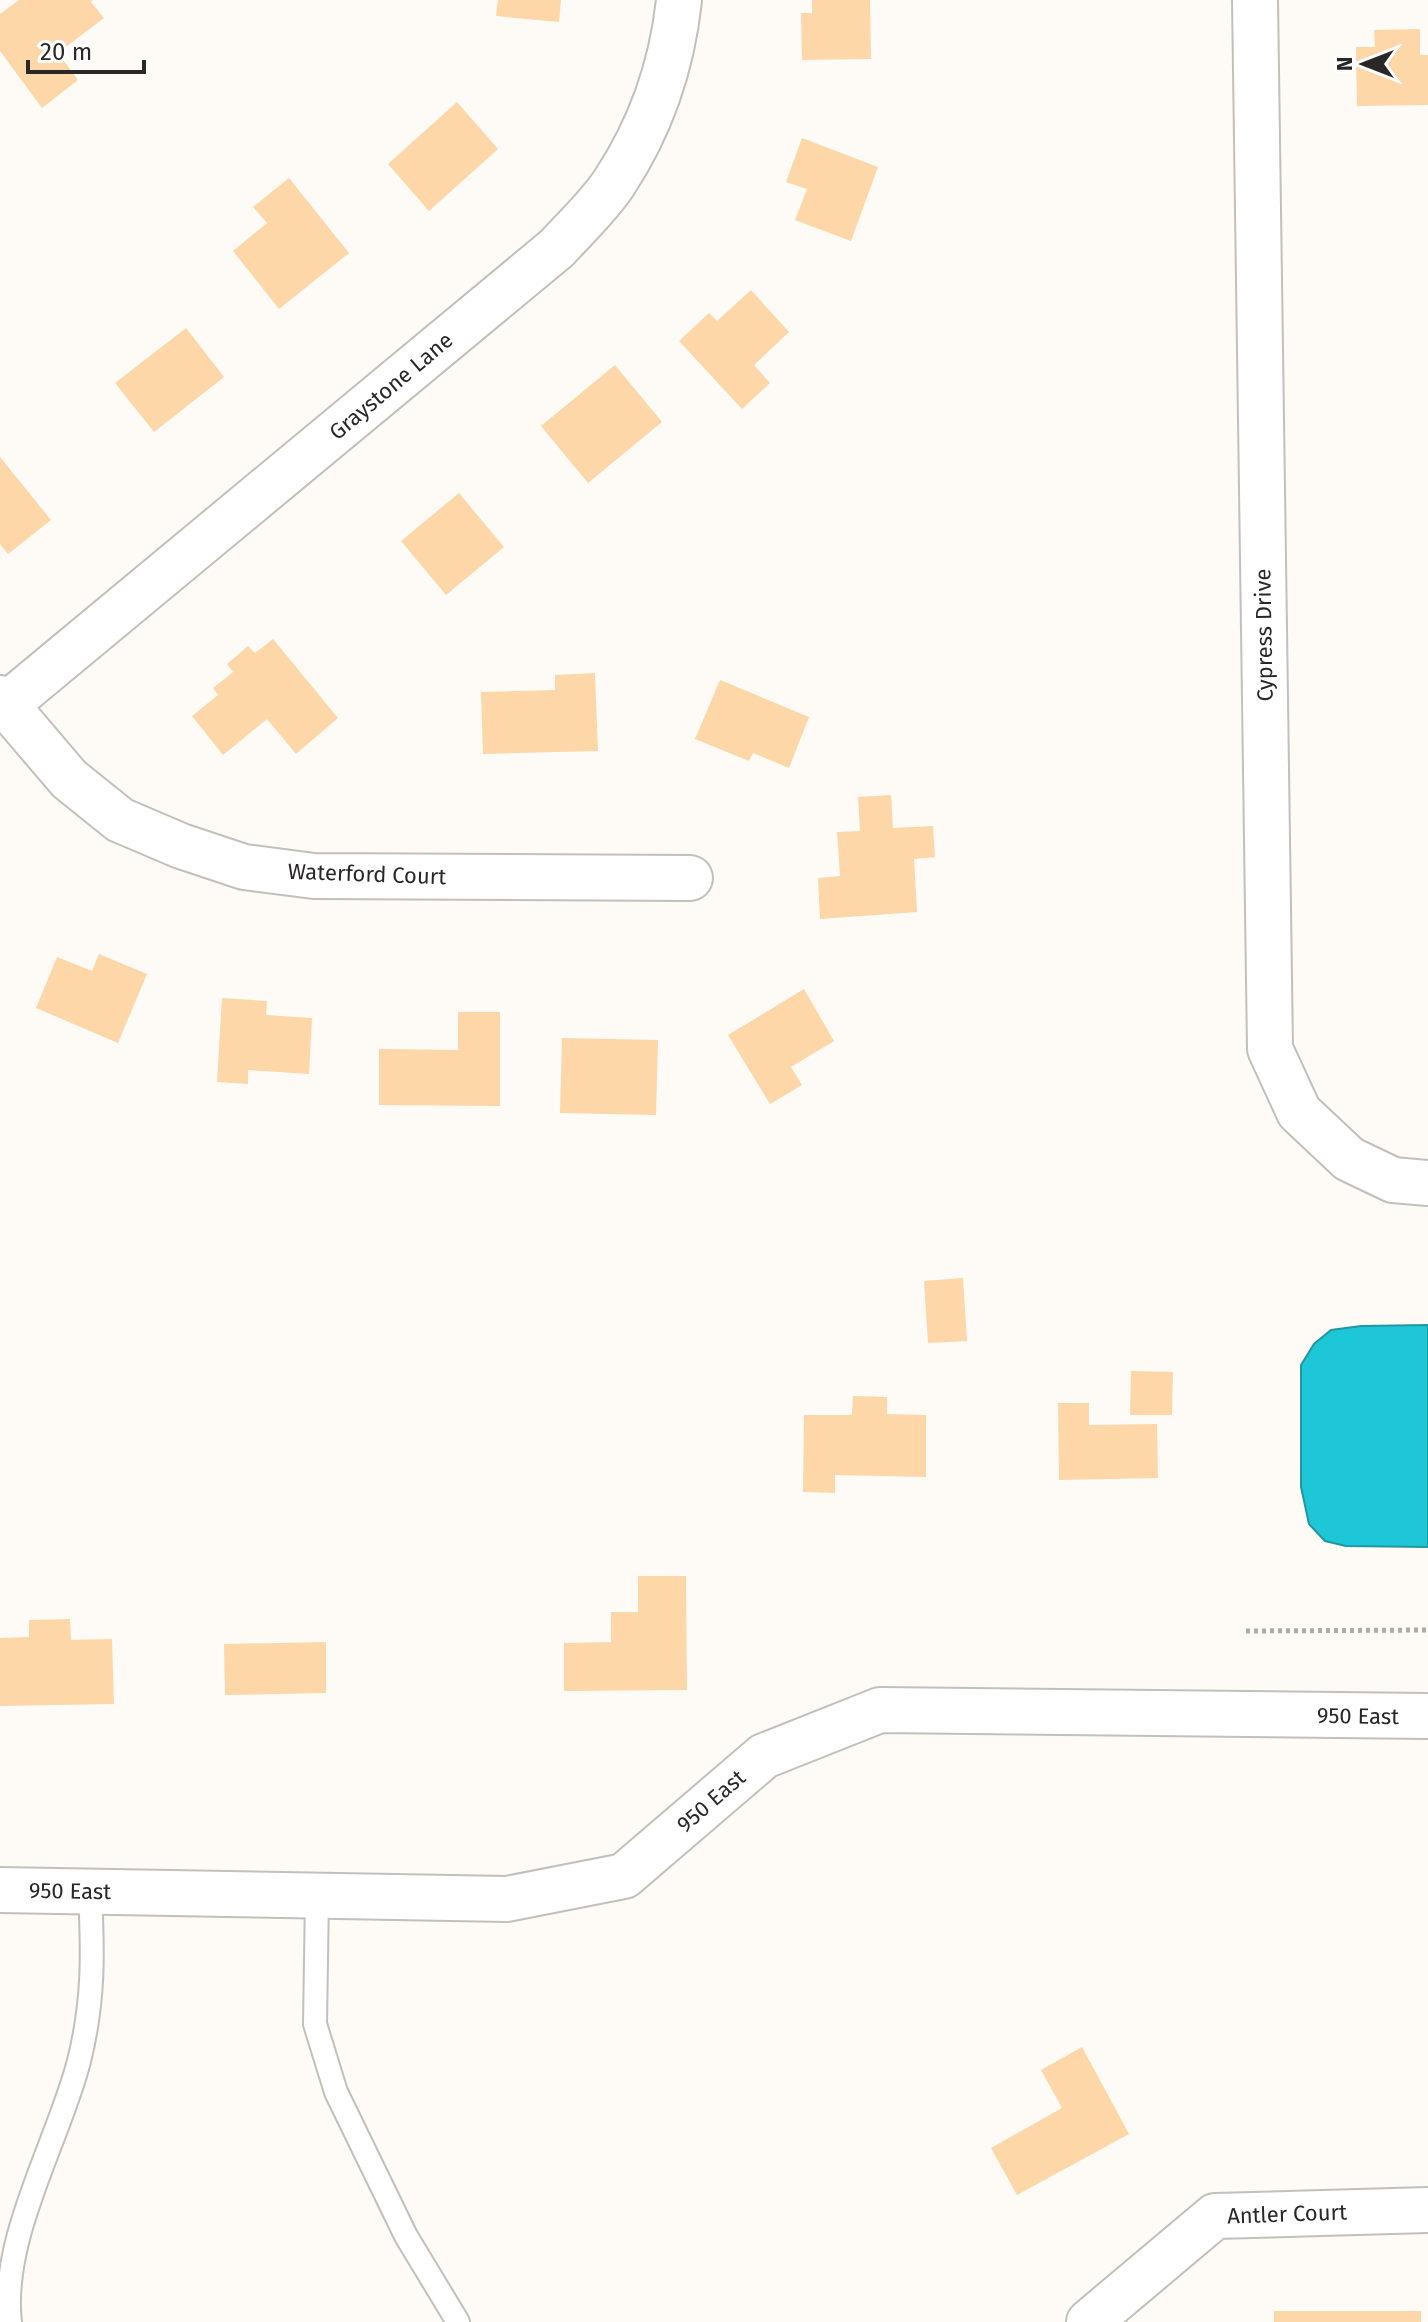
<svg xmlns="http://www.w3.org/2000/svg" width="1428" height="2322" font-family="'Fira Sans',sans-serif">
	<rect width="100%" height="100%" fill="#fefaf6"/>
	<path fill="#1dc7d7" stroke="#2197a2" stroke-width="2" d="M 1428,1325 L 1428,1547 L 1346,1546 L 1325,1541 L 1309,1524 L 1301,1487 L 1301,1365 L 1314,1344 L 1331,1330 L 1361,1326 Z"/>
	<path fill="#fdd7a7" d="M 19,0 L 93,0 L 91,2 L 104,18 L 58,53 L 78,80 L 42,108 L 0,51 L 0,14 Z
		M 498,0 L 561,0 L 559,22 L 496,16 Z
		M 812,0 L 870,0 L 871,59 L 802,60 L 801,13 L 812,13 Z
		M 1420,29 L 1420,55 L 1428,55 L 1428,105 L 1357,106 L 1356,47 L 1375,47 L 1374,30 Z
		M 457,102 L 498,149 L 429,211 L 388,164 Z
		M 802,138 L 878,167 L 851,241 L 795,220 L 807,189 L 786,182 Z
		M 289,178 L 349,253 L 279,309 L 233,251 L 267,223 L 253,207 Z
		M 751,290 L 789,332 L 754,365 L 770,383 L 742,409 L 679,341 L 709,313 L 717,321 Z
		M 186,328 L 224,377 L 154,432 L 115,383 Z
		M 615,365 L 662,422 L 588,483 L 541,426 Z
		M 0,457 L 51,520 L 8,554 L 0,544 Z
		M 459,493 L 504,547 L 446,595 L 401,541 Z
		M 273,639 L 338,718 L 296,754 L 267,719 L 223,755 L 192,716 L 218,695 L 213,688 L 233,672 L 227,664 L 248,646 L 255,653 Z
		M 595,673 L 598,751 L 483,754 L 481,692 L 555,690 L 555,675 Z
		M 720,680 L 809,717 L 789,768 L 753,753 L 749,761 L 695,739 Z
		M 891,795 L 893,828 L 933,826 L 935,857 L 914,859 L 917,912 L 820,919 L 818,878 L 840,876 L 837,832 L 860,831 L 858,797 Z
		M 99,954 L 147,974 L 118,1043 L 36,1008 L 57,957 L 92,971 Z
		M 804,989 L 834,1041 L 791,1067 L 802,1085 L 770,1104 L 728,1035 Z
		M 222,998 L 267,1001 L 266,1015 L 312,1018 L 309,1074 L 248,1070 L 248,1084 L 217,1082 Z
		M 458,1012 L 500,1012 L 500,1106 L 379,1105 L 379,1049 L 458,1050 Z
		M 562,1038 L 658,1040 L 656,1115 L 560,1113 Z
		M 963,1278 L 967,1341 L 928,1343 L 924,1281 Z
		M 1131,1371 L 1173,1372 L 1172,1415 L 1130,1415 Z
		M 853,1396 L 887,1397 L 887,1414 L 926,1415 L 926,1477 L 835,1475 L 835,1493 L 803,1492 L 804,1415 L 852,1415 Z
		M 1058,1403 L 1089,1403 L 1089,1425 L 1157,1424 L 1158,1478 L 1059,1480 Z
		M 638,1576 L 686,1576 L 687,1690 L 564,1691 L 564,1643 L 611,1642 L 611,1612 L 638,1612 Z
		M 70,1619 L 71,1640 L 112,1639 L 114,1704 L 0,1706 L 0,1638 L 29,1637 L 29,1620 Z
		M 326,1642 L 326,1693 L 225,1695 L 224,1644 Z
		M 1082,2047 L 1129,2134 L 1017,2195 L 991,2148 L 1062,2108 L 1041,2070 Z
		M 1274,2311 L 1421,2311 L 1421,2322 L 1274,2322 Z"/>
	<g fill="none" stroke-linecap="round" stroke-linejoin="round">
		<defs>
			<path id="lane" d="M 317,1895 L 315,2024 L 336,2092 L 406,2236 L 458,2322
				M 10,2322 C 0,2238 59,2140 79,2061 C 94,2001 93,1953 90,1892"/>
			<path id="street" d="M 1255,0 L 1270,1049 L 1299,1112 L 1349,1159 L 1393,1180 L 1428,1183
				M 0,698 L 69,779 L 120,820 L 181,846 L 244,867 L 314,876 L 690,878
				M 6,705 L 557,248 C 576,227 598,207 614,183 C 651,127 672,66 679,0
				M 1089,2322 L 1215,2216 L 1428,2210"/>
			<path id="secondary" d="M 0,1890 L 507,1899 L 624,1876 L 764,1756 L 880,1710 L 1428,1716"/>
		</defs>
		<use href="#lane" stroke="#c3bfbb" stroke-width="26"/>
		<use href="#street" stroke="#c3bfbb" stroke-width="48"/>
		<use href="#secondary" stroke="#c3bfbb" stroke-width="48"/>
		<path stroke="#aeaba8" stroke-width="5" stroke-dasharray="4 4" stroke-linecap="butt" d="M 1246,1631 L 1428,1630"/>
		<use href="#lane" stroke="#fff" stroke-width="22"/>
		<use href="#street" stroke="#fff" stroke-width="44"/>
		<use href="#secondary" stroke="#fff" stroke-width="44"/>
	</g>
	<g text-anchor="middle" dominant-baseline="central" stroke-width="7" stroke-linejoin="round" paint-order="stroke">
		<g font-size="22" fill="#2a2827" stroke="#fff">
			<text transform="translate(391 386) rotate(-40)">Graystone Lane</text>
			<text transform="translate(1264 635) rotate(-91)">Cypress Drive</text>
			<text transform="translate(367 874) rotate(2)">Waterford Court</text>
			<text transform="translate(1358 1716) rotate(1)">950 East</text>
			<text transform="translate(711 1801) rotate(-41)">950 East</text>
			<text transform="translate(70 1891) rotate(1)">950 East</text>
			<text transform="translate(1287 2214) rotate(-2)">Antler Court</text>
		</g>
	</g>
	<g transform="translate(1364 64) rotate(270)" stroke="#ffffff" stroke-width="6" paint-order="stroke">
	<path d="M0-6L14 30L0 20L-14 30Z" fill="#2a2827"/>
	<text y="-12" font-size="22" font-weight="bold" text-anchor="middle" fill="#2a2827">N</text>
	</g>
	<path d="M28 60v12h116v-12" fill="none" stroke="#2a2827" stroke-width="4"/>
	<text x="40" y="60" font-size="24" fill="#2a2827" stroke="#ffffff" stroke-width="6" paint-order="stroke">20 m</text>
</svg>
